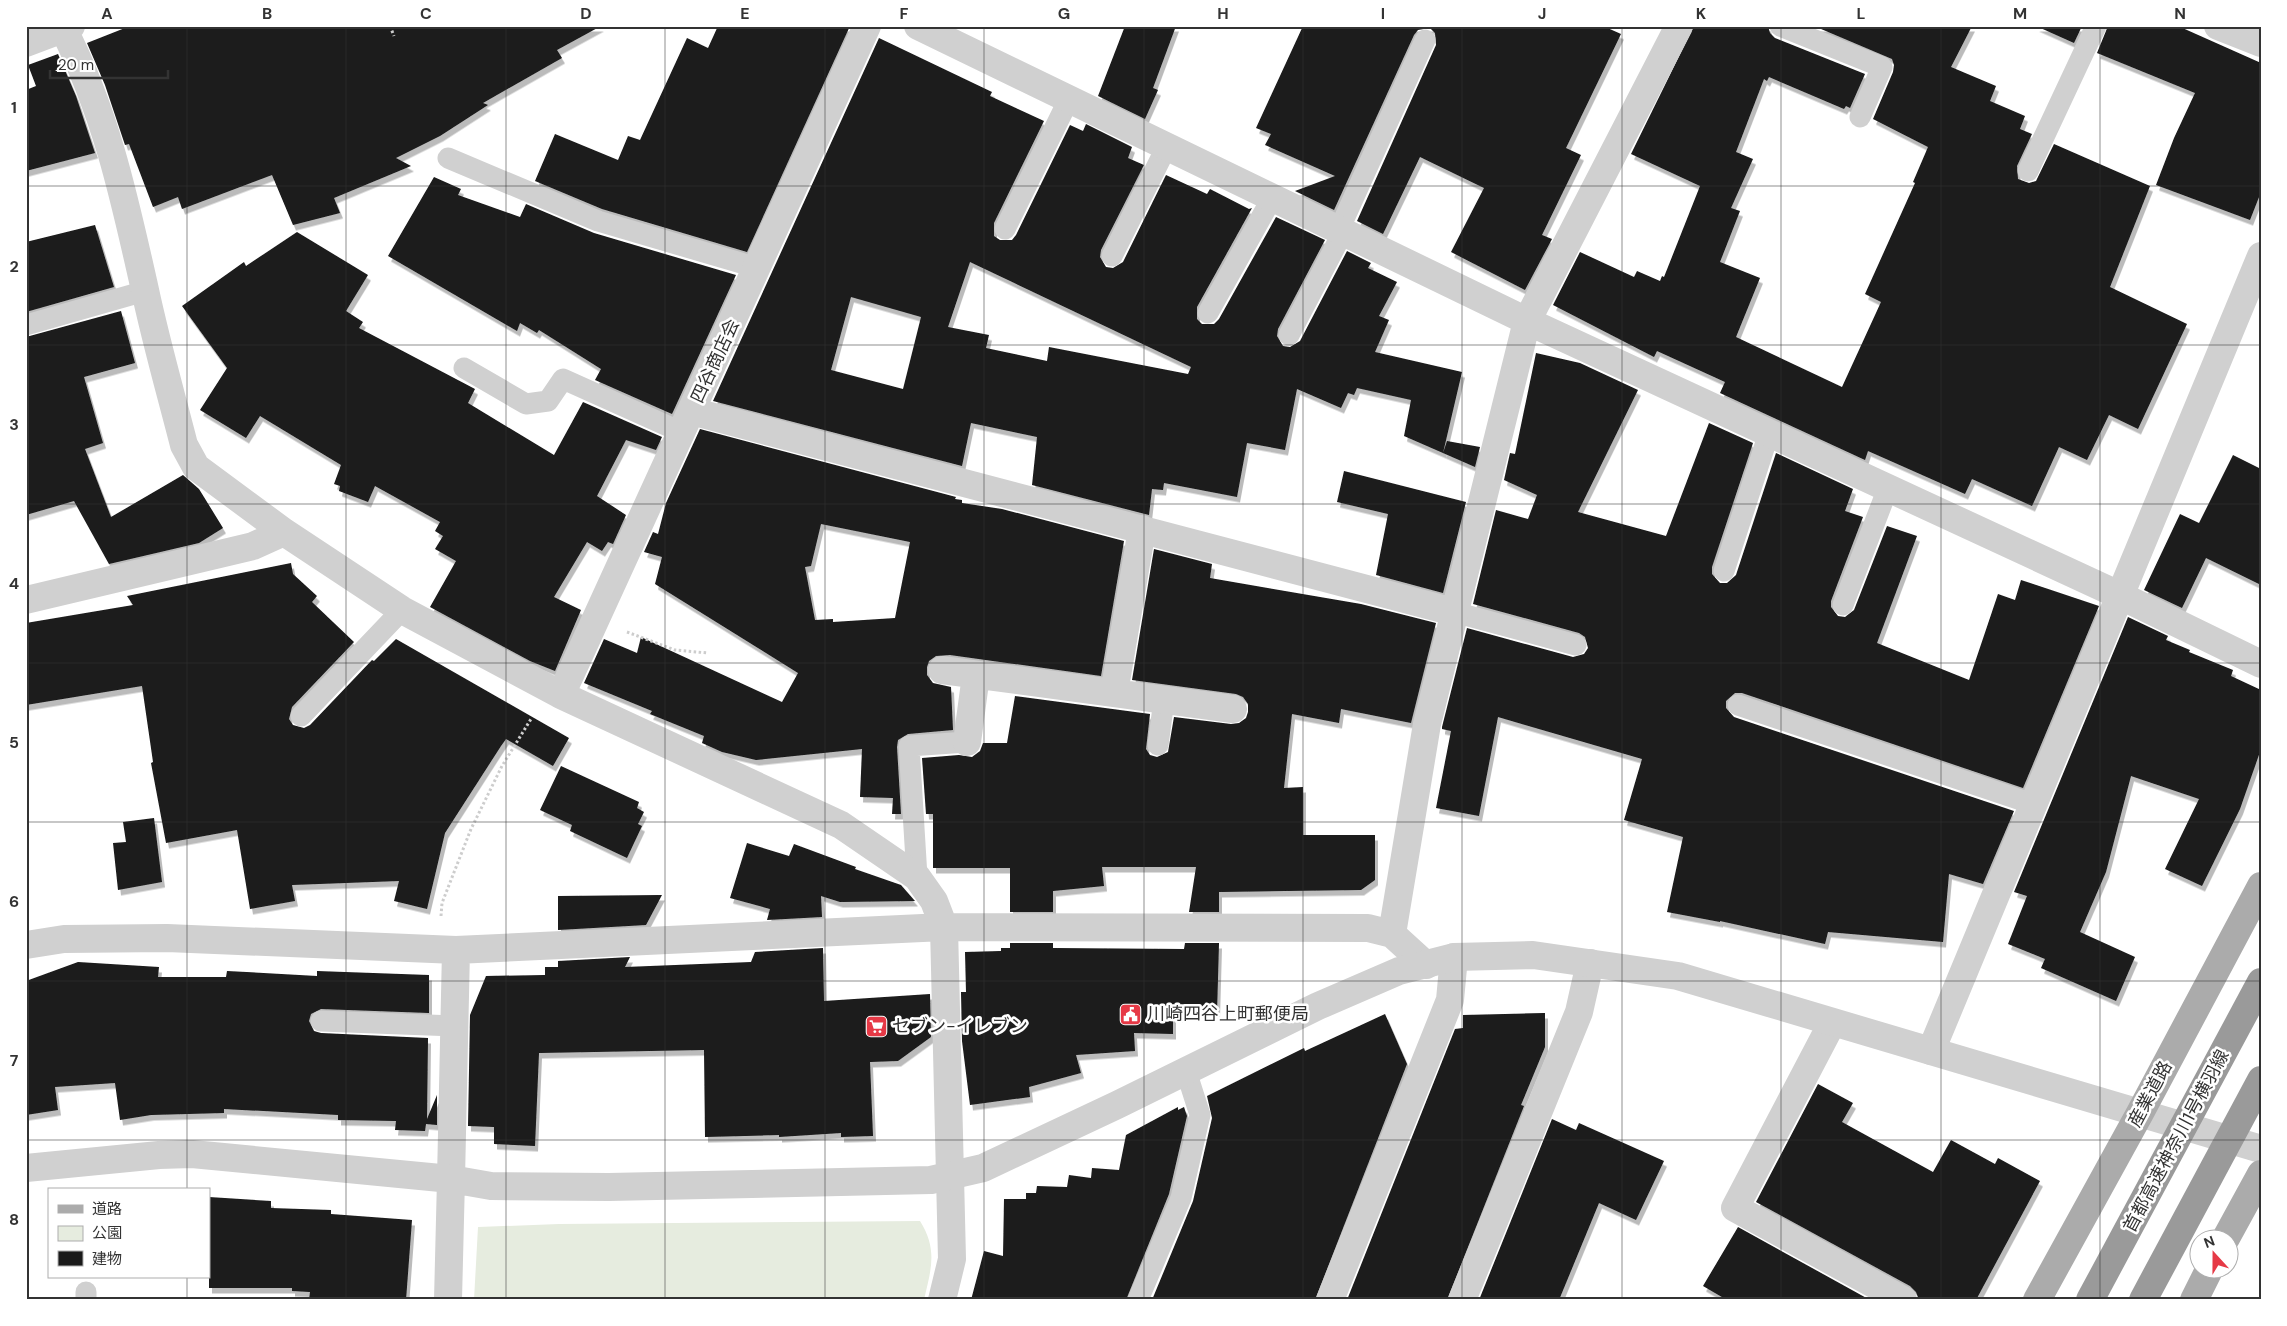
<svg xmlns="http://www.w3.org/2000/svg" width="2287" height="1326" font-family="'DM Sans','Noto Sans JP',sans-serif">
	<defs>
		<filter id="shadow"><feDropShadow dx="3" dy="5.5" stdDeviation="0" flood-color="#0004"/></filter>
	</defs>
	<rect width="100%" height="100%" fill="#fff"/>
	<path fill="#e6ecdf" d="M 920,1221 C 938,1250 931,1269 924,1300 L 474,1300 L 478,1227 L 559,1224 Z"/>
	<path fill="#1a1a1a" fill-rule="evenodd" filter="url(#shadow)" d="M 130,26 L 601,26 L 557,50 L 562,58 L 483,103 L 488,105 L 440,136 L 396,158 L 411,166 L 334,198 L 340,213 L 293,225 L 272,175 L 182,209 L 178,197 L 153,207 L 129,144 L 125,145 L 105,85 L 87,43 Z
		M 718,26 L 850,26 L 747,252 L 602,209 L 535,181 L 555,134 L 618,160 L 628,136 L 640,140 L 687,38 L 708,48 Z
		M 1125,26 L 1176,26 L 1153,88 L 1158,90 L 1145,119 L 1098,96 Z
		M 1303,26 L 1603,26 L 1621,34 L 1566,148 L 1581,155 L 1542,235 L 1552,239 L 1525,290 L 1451,252 L 1484,188 L 1420,157 L 1383,234 L 1357,221 L 1436,45 L 1435,33 L 1430,28 L 1418,30 L 1414,35 L 1334,210 L 1295,191 L 1335,176 L 1265,145 L 1271,134 L 1256,128 Z
		M 1694,26 L 1768,26 L 1770,33 L 1775,38 L 1865,74 L 1850,108 L 1846,106 L 1844,109 L 1769,77 L 1767,81 L 1764,79 L 1736,152 L 1753,159 L 1731,208 L 1740,211 L 1720,262 L 1760,278 L 1736,337 L 1842,387 L 1881,302 L 1865,294 L 1915,183 L 1913,182 L 1928,147 L 1873,119 L 1893,72 L 1894,65 L 1892,59 L 1814,26 L 1972,26 L 1951,67 L 1996,86 L 1990,101 L 2025,116 L 2020,129 L 2032,134 L 2017,166 L 2018,179 L 2029,183 L 2036,181 L 2054,144 L 2150,186 L 2110,287 L 2187,324 L 2138,429 L 2109,415 L 2087,460 L 2059,447 L 2032,506 L 1972,479 L 1965,494 L 1868,451 L 1865,460 L 1720,393 L 1725,382 L 1657,351 L 1654,357 L 1553,305 L 1580,252 L 1634,277 L 1637,271 L 1660,281 L 1662,276 L 1664,277 L 1700,186 L 1631,154 Z
		M 2036,26 L 2082,26 L 2074,43 Z
		M 2108,26 L 2178,26 L 2261,63 L 2261,192 L 2250,220 L 2156,185 L 2174,138 L 2195,93 L 2097,53 Z
		M 879,38 L 992,92 L 990,96 L 1044,121 L 994,223 L 994,236 L 1000,240 L 1012,240 L 1016,235 L 1070,125 L 1083,131 L 1086,124 L 1132,147 L 1128,158 L 1144,165 L 1101,250 L 1100,257 L 1106,267 L 1113,268 L 1123,262 L 1166,175 L 1207,194 L 1210,189 L 1249,209 L 1252,208 L 1197,307 L 1197,319 L 1202,324 L 1214,324 L 1219,319 L 1276,217 L 1325,240 L 1278,329 L 1277,336 L 1283,346 L 1290,347 L 1300,341 L 1347,251 L 1371,263 L 1368,268 L 1397,282 L 1379,316 L 1389,320 L 1375,352 L 1462,372 L 1443,453 L 1404,436 L 1411,400 L 1357,388 L 1354,395 L 1348,393 L 1341,408 L 1297,389 L 1285,450 L 1247,443 L 1237,497 L 1164,483 L 1163,490 L 1152,489 L 1149,515 L 1032,485 L 1037,437 L 971,423 L 962,466 L 713,401 ZM 970,262 L 1191,367 L 1188,374 L 1049,347 L 1047,361 L 986,348 L 989,335 L 948,327 ZM 851,297 L 921,317 L 903,389 L 831,370 Z
		M 58,54 L 76,96 L 95,153 L 26,171 L 26,90 L 36,86 L 28,65 Z
		M 434,177 L 461,189 L 458,195 L 520,217 L 526,204 L 594,233 L 736,275 L 672,414 L 595,380 L 601,369 L 539,330 L 537,333 L 520,323 L 517,331 L 388,256 Z
		M 95,225 L 114,287 L 26,312 L 26,242 Z
		M 297,232 L 368,275 L 346,311 L 363,322 L 359,328 L 475,389 L 468,403 L 554,455 L 583,402 L 662,437 L 656,450 L 626,440 L 597,496 L 626,515 L 613,544 L 608,542 L 602,551 L 587,542 L 554,597 L 581,610 L 555,671 L 530,661 L 430,607 L 456,561 L 435,549 L 443,536 L 435,531 L 440,522 L 375,486 L 368,502 L 339,491 L 340,486 L 334,484 L 341,465 L 260,416 L 246,438 L 200,410 L 227,368 L 182,306 L 244,262 L 246,266 Z
		M 121,311 L 135,363 L 84,377 L 103,443 L 85,449 L 111,517 L 183,475 L 199,489 L 223,528 L 199,543 L 109,564 L 74,501 L 26,515 L 26,337 Z
		M 1536,353 L 1580,363 L 1638,390 L 1578,512 L 1666,536 L 1709,423 L 1753,443 L 1712,567 L 1712,574 L 1720,583 L 1727,583 L 1736,575 L 1776,453 L 1853,489 L 1845,511 L 1863,517 L 1831,601 L 1831,607 L 1838,616 L 1845,617 L 1854,610 L 1887,526 L 1917,536 L 1877,643 L 1969,680 L 1998,594 L 2015,600 L 2021,580 L 2099,606 L 2023,788 L 1742,693 L 1735,693 L 1726,701 L 1726,708 L 1734,717 L 2014,811 L 1983,884 L 1949,874 L 1943,942 L 1828,932 L 1825,944 L 1720,921 L 1720,922 L 1667,912 L 1683,837 L 1624,820 L 1642,759 L 1498,717 L 1479,816 L 1436,808 L 1451,731 L 1442,729 L 1442,727 L 1467,628 L 1573,657 L 1584,654 L 1588,648 L 1585,637 L 1579,633 L 1473,604 L 1496,510 L 1528,519 L 1537,495 L 1504,480 L 1510,453 L 1515,454 Z
		M 700,429 L 956,497 L 955,499 L 962,500 L 962,503 L 1002,509 L 1124,541 L 1101,676 L 950,655 L 936,656 L 929,661 L 927,667 L 927,675 L 933,683 L 951,687 L 953,730 L 908,734 L 898,740 L 897,747 L 901,814 L 892,814 L 893,798 L 860,797 L 862,749 L 756,760 L 722,752 L 702,743 L 704,736 L 650,714 L 652,711 L 584,683 L 604,639 L 637,653 L 641,637 L 782,702 L 798,673 L 655,584 L 662,557 L 644,552 L 653,532 L 658,534 L 666,503 ZM 821,524 L 910,542 L 895,618 L 833,622 L 833,619 L 815,620 L 805,567 L 811,566 Z
		M 1447,441 L 1480,447 L 1475,467 L 1443,453 Z
		M 2233,455 L 2261,469 L 2261,585 L 2206,558 L 2182,608 L 2144,590 L 2180,514 L 2199,523 Z
		M 1344,471 L 1466,502 L 1443,593 L 1376,575 L 1388,514 L 1337,502 Z
		M 1154,549 L 1212,564 L 1210,578 L 1361,604 L 1436,623 L 1411,723 L 1341,709 L 1339,723 L 1292,714 L 1284,788 L 1303,787 L 1303,835 L 1375,835 L 1375,880 L 1361,890 L 1219,892 L 1219,912 L 1189,912 L 1196,867 L 1102,867 L 1104,886 L 1053,891 L 1053,912 L 1010,912 L 1010,868 L 933,868 L 933,814 L 926,814 L 922,758 L 959,755 L 972,757 L 980,751 L 983,743 L 1007,743 L 1015,696 L 1150,714 L 1146,749 L 1150,755 L 1157,757 L 1168,752 L 1174,717 L 1231,724 L 1239,723 L 1246,718 L 1248,712 L 1248,704 L 1243,697 L 1236,694 L 1132,680 Z
		M 291,563 L 293,574 L 317,596 L 312,602 L 354,642 L 292,707 L 289,719 L 293,725 L 304,728 L 310,725 L 372,660 L 374,661 L 396,639 L 569,738 L 553,766 L 506,739 L 501,746 L 445,833 L 427,909 L 394,901 L 399,881 L 292,885 L 295,901 L 250,909 L 237,830 L 166,843 L 151,763 L 153,762 L 142,686 L 26,705 L 26,623 L 133,605 L 127,596 Z
		M 2128,617 L 2168,636 L 2166,640 L 2190,650 L 2189,652 L 2233,670 L 2231,676 L 2261,690 L 2261,749 L 2240,809 L 2202,886 L 2165,869 L 2199,799 L 2131,776 L 2106,872 L 2080,932 L 2135,957 L 2116,1001 L 2041,968 L 2045,959 L 2008,944 L 2027,896 L 2014,892 Z
		M 561,766 L 639,802 L 637,808 L 644,812 L 638,824 L 642,826 L 627,858 L 570,831 L 572,825 L 540,810 Z
		M 154,818 L 162,882 L 118,890 L 113,843 L 126,842 L 123,822 Z
		M 747,843 L 789,856 L 794,844 L 856,867 L 855,869 L 901,885 L 915,901 L 840,902 L 821,896 L 822,917 L 767,920 L 770,909 L 730,898 Z
		M 662,895 L 646,925 L 558,930 L 558,896 Z
		M 1010,943 L 1053,943 L 1053,948 L 1184,949 L 1185,943 L 1219,943 L 1217,1013 L 1183,1012 L 1183,1017 L 1173,1017 L 1173,1034 L 1134,1033 L 1135,1051 L 1076,1055 L 1081,1073 L 1029,1087 L 1030,1097 L 970,1105 L 962,1041 L 961,992 L 966,992 L 965,952 L 1001,951 L 1001,948 L 1010,948 Z
		M 823,948 L 824,1001 L 930,994 L 931,1037 L 898,1061 L 870,1062 L 873,1136 L 841,1137 L 841,1133 L 779,1137 L 779,1135 L 705,1137 L 704,1050 L 539,1053 L 535,1146 L 494,1144 L 494,1127 L 468,1126 L 470,1015 L 486,976 L 545,975 L 545,967 L 558,967 L 558,961 L 630,957 L 625,967 L 751,962 L 755,952 Z
		M 78,962 L 159,967 L 158,977 L 226,977 L 227,971 L 317,976 L 317,971 L 429,975 L 429,1013 L 321,1009 L 311,1014 L 309,1021 L 314,1031 L 321,1033 L 428,1038 L 427,1119 L 437,1095 L 437,1125 L 426,1124 L 425,1131 L 395,1130 L 396,1121 L 338,1120 L 338,1115 L 224,1109 L 224,1113 L 151,1115 L 120,1120 L 115,1083 L 55,1087 L 58,1110 L 26,1115 L 26,981 Z
		M 1545,1013 L 1545,1047 L 1521,1105 L 1524,1106 L 1447,1300 L 1347,1300 L 1455,1029 L 1463,1028 L 1463,1015 Z
		M 1385,1014 L 1407,1064 L 1315,1300 L 1152,1300 L 1193,1201 L 1212,1118 L 1207,1096 L 1304,1048 L 1305,1051 Z
		M 1818,1084 L 1853,1103 L 1842,1122 L 1933,1172 L 1951,1140 L 1995,1164 L 1998,1158 L 2040,1181 L 1976,1300 L 1919,1300 L 1916,1292 L 1910,1286 L 1756,1202 Z
		M 1178,1107 L 1178,1110 L 1184,1107 L 1187,1116 L 1169,1194 L 1126,1300 L 971,1300 L 984,1251 L 1003,1256 L 1004,1199 L 1026,1199 L 1026,1193 L 1036,1193 L 1037,1186 L 1067,1187 L 1069,1175 L 1091,1178 L 1092,1168 L 1119,1170 L 1126,1135 Z
		M 1552,1119 L 1576,1130 L 1579,1123 L 1664,1161 L 1636,1220 L 1599,1203 L 1559,1300 L 1479,1300 Z
		M 209,1197 L 271,1201 L 271,1208 L 331,1210 L 331,1214 L 412,1220 L 406,1300 L 309,1300 L 310,1292 L 292,1291 L 292,1288 L 209,1288 Z
		M 1738,1227 L 1870,1300 L 1727,1300 L 1703,1286 Z"/>
	<g fill="none" stroke-linecap="round" stroke-linejoin="round">
		<path stroke="#cdcdcd" stroke-width="3" stroke-dasharray="2.5 2.5" stroke-linecap="butt" d="M 390,26 L 394,36
			M 627,632 L 675,650 L 708,653
			M 441,916 L 442,903 L 471,829 L 502,766 L 531,719"/>
		<path stroke="#d0d0d0" stroke-width="21" d="M 1780,26 L 1882,67 L 1860,117
			M 448,158 L 598,221 L 758,268
			M 2028,171 L 2096,26
			M 1005,229 L 1069,99
			M 1339,230 L 1425,40
			M 1112,256 L 1167,146
			M 1208,313 L 1272,198
			M 26,325 L 145,291
			M 1289,335 L 1343,232
			M 464,368 L 526,404 L 548,401 L 563,379 L 681,432
			M 1724,571 L 1769,433
			M 1843,605 L 1888,488
			M 1454,612 L 1576,645
			M 1738,705 L 2033,804
			M 301,716 L 402,610
			M 1158,745 L 1164,700
			M 917,877 L 909,746 L 967,742
			M 321,1021 L 455,1026
			M 86,1292 L 86,1300
			M 1138,1300 L 1181,1198 L 1200,1115 L 1186,1071"/>
		<path stroke="#d0d0d0" stroke-width="28" d="M 62,26 C 106,113 124,196 145,290 C 156,342 171,394 184,445 L 196,467 L 284,532 L 402,610 L 561,695 L 841,825 L 917,877 L 934,901 L 944,927 L 952,1259 L 942,1300
			M 918,26 L 1527,321 L 2119,595 L 2261,664
			M 2218,26 L 2261,43
			M 26,43 L 71,26
			M 691,411 L 1454,612
			M 26,600 L 253,546 L 284,532
			M 942,670 L 1233,709
			M 1114,693 L 1142,529
			M 561,695 L 867,26
			M 967,742 L 976,675
			M 1392,934 L 1427,724 L 1527,321 L 1679,26
			M 26,945 L 64,939 L 167,938 L 456,950 L 944,927 L 1368,928 L 1392,934 L 1426,965
			M 1832,1023 L 1735,1208 L 1903,1300
			M 1931,1051 L 2261,256
			M 451,1179 L 456,950
			M 1330,1300 L 1450,1000 L 1454,957
			M 1462,1300 L 1579,1012 L 1590,963"/>
		<path stroke="#d0d0d0" stroke-width="28" d="M 26,1168 L 159,1155 L 192,1154 L 451,1179 L 491,1186 L 609,1187 L 931,1180 L 983,1168 L 1117,1105 L 1318,1006 L 1399,971 L 1454,957 L 1533,955 L 1678,976 L 2261,1149
			M 448,1300 L 451,1179"/>
		<path stroke="#ababab" stroke-width="28" d="M 2226,1238 L 2261,1174
			M 2037,1300 L 2140,1113 L 2261,886
			M 2194,1300 L 2210,1268"/>
		<path stroke="#9a9a9a" stroke-width="28" d="M 2090,1300 L 2261,982
			M 2143,1300 L 2261,1080"/>
	</g>
	<path fill="none" stroke="#333" stroke-width="1" stroke-opacity="0.55" d="M 187,26 L 187,1190M 346,26 L 346,1300M 506,26 L 506,1300M 665,26 L 665,1300M 825,26 L 825,1300M 984,26 L 984,1300M 1144,26 L 1144,1300M 1303,26 L 1303,1300M 1462,26 L 1462,1300M 1622,26 L 1622,1300M 1781,26 L 1781,1300M 1941,26 L 1941,1300M 2100,26 L 2100,1300M 26,186 L 2261,186M 26,345 L 2261,345M 26,504 L 2261,504M 26,663 L 2261,663M 26,822 L 2261,822M 26,981 L 2261,981M 26,1140 L 2261,1140M 187,1277 L 187,1300"/>
	<defs>
		<symbol id="civic-square" viewBox="-11 -11 22 22"><rect x="-9" y="-9" width="18" height="18" rx="4" fill="#e63946" stroke="#fff"/><path d="M-.6-6.5H3V-4.5H.6V-3L4-1V1h2V6H-6V1h2V-1L-.6-3ZM-1.2 2.5V6h2.4V2.5Z" fill="#fff"/></symbol>
		<symbol id="supermarket-square" viewBox="-11 -11 22 22"><rect x="-9" y="-9" width="18" height="18" rx="4" fill="#e63946" stroke="#fff"/><path d="M-6-5.5h2.5l.6 2H6L4.5 2H-2.5L-4.4-4H-6ZM-1.5 3.2a1.3 1.3 0 1 0 .1 0ZM3 3.2a1.3 1.3 0 1 0 .1 0Z" fill="#fff"/></symbol>
	</defs>
	<g fill-rule="evenodd">
		<use href="#civic-square" x="1118" y="1002" width="25" height="25"/>
		<use href="#supermarket-square" x="864" y="1014" width="25" height="25"/>
	</g>
	<g text-anchor="middle" dominant-baseline="central" stroke-width="5" stroke-linejoin="round" paint-order="stroke">
		<g font-size="18" fill="#333" stroke="#fff">
			<text transform="translate(715 361) rotate(-65)">四谷商店会</text>
			<text transform="translate(2150 1094) rotate(-62)">産業道路</text>
			<text transform="translate(2176 1141) rotate(-62)">首都高速神奈川1号横羽線</text>
		</g>
		<g font-size="18" fill="#333" stroke="#fff" text-anchor="start">
			<text x="1147" y="1014">川崎四谷上町郵便局</text>
			<text x="892" y="1026">セブン-イレブン</text>
		</g>
	</g>
	<rect width="2287" height="1326" fill="none" stroke="#ffffff" stroke-width="55"/>
	<rect x="48" y="1188" width="162" height="90" fill="#ffffff" stroke="#adadad"/>
	<rect x="58" y="1205" width="25" height="8" fill="#ababab" stroke="#adadad"/>
	<text x="92" y="1214" font-size="15" fill="#333333">道路</text>
	<rect x="58" y="1226" width="25" height="15" fill="#e6ecdf" stroke="#adadad"/>
	<text x="92" y="1238" font-size="15" fill="#333333">公園</text>
	<rect x="58" y="1251" width="25" height="15" fill="#1a1a1a" stroke="#adadad"/>
	<text x="92" y="1264" font-size="15" fill="#333333">建物</text>
	<g transform="translate(2214 1254) rotate(339)"><circle r="24" fill="#ffffff" stroke="#adadad"/>
	<path d="M0-4L9 19L0 12L-9 19Z" fill="#e63946"/>
	<text y="-8" font-size="14" font-weight="bold" text-anchor="middle" fill="#333333">N</text>
	</g>
	<path d="M50 70v8h118v-8" fill="none" stroke="#333333" stroke-width="2.5"/>
	<text x="58" y="70" font-size="15" fill="#333333" stroke="#ffffff" stroke-width="4" paint-order="stroke">20 m</text>
	<rect x="28" y="28" width="2232" height="1270" fill="none" stroke="#333" stroke-width="2"/>
	<g font-size="16" text-anchor="middle" font-weight="bold" fill="#333">
		<text x="107" y="19">A</text>
		<text x="267" y="19">B</text>
		<text x="426" y="19">C</text>
		<text x="586" y="19">D</text>
		<text x="745" y="19">E</text>
		<text x="904" y="19">F</text>
		<text x="1064" y="19">G</text>
		<text x="1223" y="19">H</text>
		<text x="1383" y="19">I</text>
		<text x="1542" y="19">J</text>
		<text x="1701" y="19">K</text>
		<text x="1861" y="19">L</text>
		<text x="2020" y="19">M</text>
		<text x="2180" y="19">N</text>
		<text x="14" y="113">1</text>
		<text x="14" y="272">2</text>
		<text x="14" y="430">3</text>
		<text x="14" y="589">4</text>
		<text x="14" y="748">5</text>
		<text x="14" y="907">6</text>
		<text x="14" y="1066">7</text>
		<text x="14" y="1225">8</text>
	</g>
</svg>
